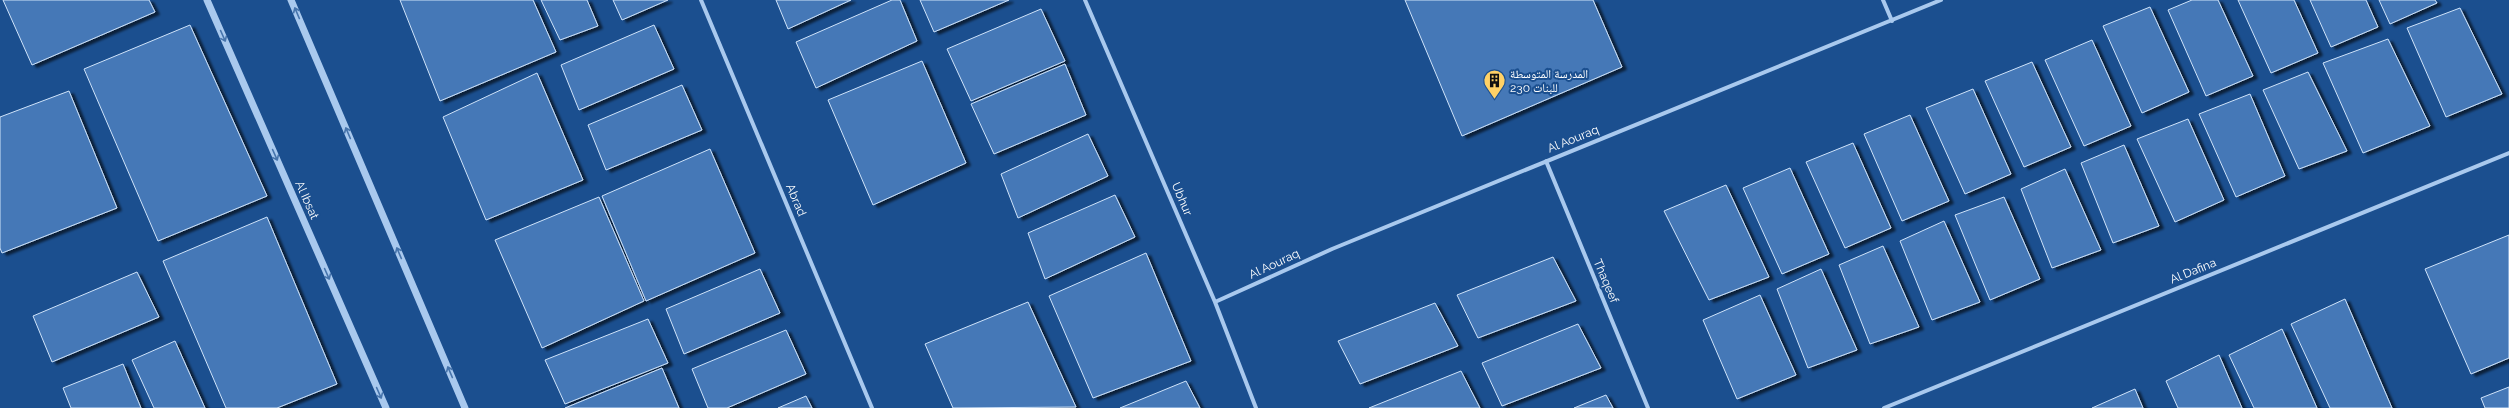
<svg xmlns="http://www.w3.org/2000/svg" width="2509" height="408" font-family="Raleway,'Noto Naskh Arabic',sans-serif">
	<defs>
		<filter id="shadow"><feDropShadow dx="4.5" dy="2.5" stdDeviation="1" flood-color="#0009"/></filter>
	</defs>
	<rect width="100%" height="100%" fill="#1b4f8f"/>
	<path fill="#4478b7" stroke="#cfe3fa" filter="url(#shadow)" d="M 3,0 L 149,0 L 155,12 L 32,65 Z
		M 400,0 L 533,0 L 556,52 L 440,101 Z
		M 541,0 L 587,0 L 598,26 L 560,40 Z
		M 613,0 L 668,0 L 622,20 Z
		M 776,0 L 851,0 L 788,29 Z
		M 892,0 L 900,0 L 917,41 L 816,88 L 796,42 Z
		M 920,0 L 1009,0 L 934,32 Z
		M 1405,0 L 1593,0 L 1622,67 L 1462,136 Z
		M 2192,0 L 2218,0 L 2253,76 L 2206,96 L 2168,10 Z
		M 2238,0 L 2294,0 L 2318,53 L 2271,73 Z
		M 2310,0 L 2366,0 L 2378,27 L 2331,47 Z
		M 2379,0 L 2435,0 L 2437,3 L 2390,24 Z
		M 2150,7 L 2189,92 L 2142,113 L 2103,26 Z
		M 2460,8 L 2502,94 L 2446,117 L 2407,28 Z
		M 1041,9 L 1065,61 L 971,101 L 947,49 Z
		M 190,25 L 267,196 L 158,241 L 84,69 Z
		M 654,25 L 674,69 L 579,110 L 561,65 Z
		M 2388,39 L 2430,126 L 2363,153 L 2323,63 Z
		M 2092,40 L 2131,126 L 2084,146 L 2045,60 Z
		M 922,61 L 966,163 L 873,205 L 828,100 Z
		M 2032,62 L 2071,147 L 2024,167 L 1985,81 Z
		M 1065,64 L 1086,115 L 994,154 L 971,104 Z
		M 2308,72 L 2347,151 L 2299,169 L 2263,90 Z
		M 537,73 L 583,180 L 486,220 L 443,117 Z
		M 682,85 L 702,130 L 606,170 L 588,125 Z
		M 1973,89 L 2011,174 L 1965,194 L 1926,108 Z
		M 69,91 L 117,208 L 2,253 L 0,248 L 0,117 Z
		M 2250,94 L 2285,176 L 2236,197 L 2199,114 Z
		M 1910,115 L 1949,201 L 1902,221 L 1864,134 Z
		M 2188,119 L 2224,200 L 2175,222 L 2137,139 Z
		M 1088,134 L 1108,176 L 1018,218 L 1001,174 Z
		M 1853,143 L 1891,228 L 1845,248 L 1806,162 Z
		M 2124,145 L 2159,226 L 2113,243 L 2081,163 Z
		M 710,149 L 755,253 L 646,301 L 602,196 Z
		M 1790,168 L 1829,254 L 1782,274 L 1743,188 Z
		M 2065,169 L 2101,250 L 2052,268 L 2021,189 Z
		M 1726,185 L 1769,277 L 1709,300 L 1664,211 Z
		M 1115,195 L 1135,237 L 1045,279 L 1028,233 Z
		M 599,197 L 644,301 L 542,348 L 495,240 Z
		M 2004,197 L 2040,279 L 1990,300 L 1955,215 Z
		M 267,217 L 337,384 L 277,408 L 226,408 L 163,261 Z
		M 1944,221 L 1980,302 L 1932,320 L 1900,241 Z
		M 2509,235 L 2509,358 L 2471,374 L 2425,269 Z
		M 1883,246 L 1919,327 L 1870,344 L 1839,265 Z
		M 1146,253 L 1191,361 L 1093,398 L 1049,296 Z
		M 1553,257 L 1576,301 L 1478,338 L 1457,295 Z
		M 760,269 L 780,313 L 684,354 L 666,309 Z
		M 1821,269 L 1857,350 L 1808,368 L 1777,289 Z
		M 137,272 L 159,317 L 52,362 L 33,316 Z
		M 1760,295 L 1796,375 L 1737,399 L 1703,320 Z
		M 2345,299 L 2392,408 L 2330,408 L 2291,324 Z
		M 1028,302 L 1076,407 L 953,408 L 925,344 Z
		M 1435,303 L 1458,346 L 1360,384 L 1338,341 Z
		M 648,319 L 668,363 L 565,404 L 545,360 Z
		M 1578,324 L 1601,368 L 1502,406 L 1482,363 Z
		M 2282,329 L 2317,408 L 2254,408 L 2229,355 Z
		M 786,330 L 806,374 L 727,408 L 708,408 L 692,369 Z
		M 175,341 L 205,408 L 154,408 L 132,360 Z
		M 2219,355 L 2242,408 L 2178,408 L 2166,381 Z
		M 123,364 L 141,408 L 71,408 L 63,388 Z
		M 662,368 L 679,408 L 565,408 Z
		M 1461,371 L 1480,408 L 1369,408 Z
		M 1186,381 L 1200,408 L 1120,408 Z
		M 2509,387 L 2509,408 L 2485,408 L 2481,398 Z
		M 2135,389 L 2143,408 L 2092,408 Z
		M 1606,395 L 1613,408 L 1574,408 Z
		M 806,396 L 812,408 L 778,408 Z"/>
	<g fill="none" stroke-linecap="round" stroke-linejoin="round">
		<path stroke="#a9c9ee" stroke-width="4" d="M 701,0 L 872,408
			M 1085,0 L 1215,302 L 1256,408
			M 1883,0 L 1892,21
			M 1546,161 L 1648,408
			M 1215,302 L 1332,249 L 1941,0
			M 1884,408 L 2509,153"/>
		<path stroke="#a9c9ee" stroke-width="7" d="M 207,0 L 386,408
			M 291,0 L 465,408"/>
	</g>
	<defs><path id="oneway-shaft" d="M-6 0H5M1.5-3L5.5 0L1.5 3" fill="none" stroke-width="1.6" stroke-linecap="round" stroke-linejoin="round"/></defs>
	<g stroke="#4674ac">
		<use href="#oneway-shaft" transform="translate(297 13) rotate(-113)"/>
		<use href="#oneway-shaft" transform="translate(223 36) rotate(66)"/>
		<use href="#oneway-shaft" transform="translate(348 133) rotate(-113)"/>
		<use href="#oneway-shaft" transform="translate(275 155) rotate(66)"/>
		<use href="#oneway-shaft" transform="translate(399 253) rotate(-113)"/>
		<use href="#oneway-shaft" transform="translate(327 274) rotate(66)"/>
		<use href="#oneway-shaft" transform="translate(450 372) rotate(-113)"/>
		<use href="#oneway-shaft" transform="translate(379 393) rotate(66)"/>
	</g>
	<defs>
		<symbol id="building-pin" viewBox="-11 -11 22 30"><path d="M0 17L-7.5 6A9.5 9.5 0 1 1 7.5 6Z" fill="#ffd166" stroke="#1b4f8f"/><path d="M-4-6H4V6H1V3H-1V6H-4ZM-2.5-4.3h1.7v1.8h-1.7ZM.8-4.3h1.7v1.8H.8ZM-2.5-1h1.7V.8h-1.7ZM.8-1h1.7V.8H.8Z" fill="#111"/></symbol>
	</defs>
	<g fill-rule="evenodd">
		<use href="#building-pin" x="1482" y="68" width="25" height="34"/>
	</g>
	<g text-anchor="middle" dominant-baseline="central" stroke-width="4" stroke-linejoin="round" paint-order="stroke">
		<g font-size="12" fill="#fff" stroke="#1b4f8f" text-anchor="start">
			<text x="1510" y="74">المدرسة المتوسطة<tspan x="1510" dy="14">230 للبنات</tspan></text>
		</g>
		<g font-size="12" fill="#fff" stroke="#1b4f8f">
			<text transform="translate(1573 139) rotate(-22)">Al Aouraq</text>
			<text transform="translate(1182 199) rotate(67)">Ubhur</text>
			<text transform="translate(307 200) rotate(66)">Al Ibsat</text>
			<text transform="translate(796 200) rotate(67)">Abrad</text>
			<text transform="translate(1274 264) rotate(-25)">Al Aouraq</text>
			<text transform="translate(2193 271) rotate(-22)">Al Dafina</text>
			<text transform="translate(1606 281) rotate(67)">Thaqeef</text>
		</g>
	</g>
</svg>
